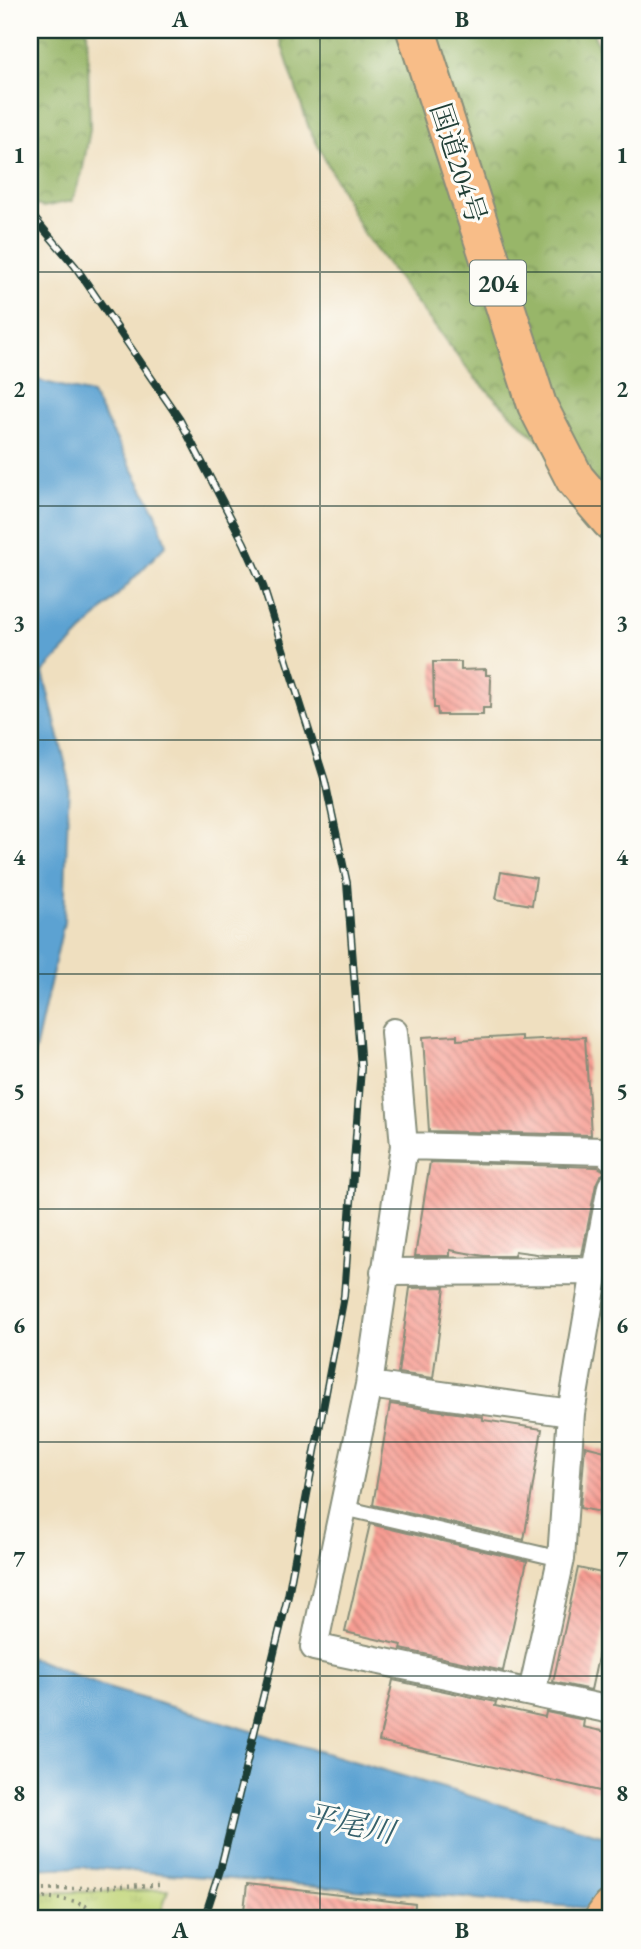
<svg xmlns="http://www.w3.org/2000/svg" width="641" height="1949" font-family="'EB Garamond','Noto Serif JP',serif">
	<defs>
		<pattern id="forest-crowns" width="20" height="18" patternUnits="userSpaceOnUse" patternTransform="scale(1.75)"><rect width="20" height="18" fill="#98b669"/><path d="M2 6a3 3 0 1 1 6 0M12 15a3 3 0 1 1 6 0" fill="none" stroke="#7b9557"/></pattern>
		<pattern id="park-tufts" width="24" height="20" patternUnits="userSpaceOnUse" patternTransform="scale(1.75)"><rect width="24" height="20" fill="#c1d579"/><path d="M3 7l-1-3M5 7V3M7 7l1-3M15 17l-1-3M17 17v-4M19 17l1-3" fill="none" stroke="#a5b869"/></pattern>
		<pattern id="building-back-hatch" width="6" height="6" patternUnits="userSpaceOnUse" patternTransform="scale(1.75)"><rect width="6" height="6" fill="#f79d93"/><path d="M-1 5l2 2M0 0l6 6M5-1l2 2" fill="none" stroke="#c78179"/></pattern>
	</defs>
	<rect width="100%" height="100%" fill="#fdfcf7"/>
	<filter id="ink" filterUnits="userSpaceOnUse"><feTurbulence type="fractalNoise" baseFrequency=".0143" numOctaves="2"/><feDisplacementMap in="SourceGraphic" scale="14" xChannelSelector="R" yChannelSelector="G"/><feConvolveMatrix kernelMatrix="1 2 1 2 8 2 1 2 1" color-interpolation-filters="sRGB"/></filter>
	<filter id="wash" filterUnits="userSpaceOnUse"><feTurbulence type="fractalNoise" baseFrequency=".00686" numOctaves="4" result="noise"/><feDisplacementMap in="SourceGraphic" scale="28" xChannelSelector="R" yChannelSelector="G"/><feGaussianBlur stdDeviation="1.57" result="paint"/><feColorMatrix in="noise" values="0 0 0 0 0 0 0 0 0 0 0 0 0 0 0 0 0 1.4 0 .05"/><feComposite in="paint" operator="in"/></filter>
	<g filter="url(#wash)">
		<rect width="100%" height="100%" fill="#efdfbf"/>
		<path fill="url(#forest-crowns)" stroke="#5c7a4e" stroke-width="2" d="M 30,30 L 87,30 L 90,129 L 82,173 L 72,201 L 43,207 L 30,203 Z
			M 277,30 L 592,30 L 604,60 L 611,69 L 611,502 L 590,492 L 474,377 L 363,233 L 309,128 Z"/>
		<path fill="url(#park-tufts)" stroke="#708956" stroke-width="2" d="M 168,1890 L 159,1919 L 30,1919 L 30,1893 Z"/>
		<path fill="#5ca2d2" stroke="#3e7083" stroke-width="2" d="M 30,378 L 92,394 L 156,513 L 166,545 L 43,672 L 69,778 L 64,922 L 30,1073 Z
			M 30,1125 L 38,1200 L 30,1286 Z
			M 30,1657 L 101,1686 L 611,1838 L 611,1910 L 82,1867 L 30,1869 Z"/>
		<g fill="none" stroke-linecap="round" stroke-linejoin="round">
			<path stroke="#5ca2d2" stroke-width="9" d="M 38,1909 L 39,1919"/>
		</g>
		<g id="blocks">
			<path fill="url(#building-back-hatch)" d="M 433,662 L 461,662 L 461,670 L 486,669 L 486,675 L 490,675 L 491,680 L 490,708 L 483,708 L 483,715 L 438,715 L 437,708 L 434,708 Z
				M 501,872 L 536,878 L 532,905 L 496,899 Z
				M 457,1035 L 457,1040 L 521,1036 L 521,1040 L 585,1037 L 591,1135 L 429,1131 L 423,1037 Z
				M 430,1162 L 598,1167 L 606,1172 L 600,1176 L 596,1184 L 582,1255 L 544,1255 L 515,1251 L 514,1256 L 484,1256 L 450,1250 L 450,1256 L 415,1256 Z
				M 445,1287 L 433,1378 L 398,1373 L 410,1288 Z
				M 390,1404 L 464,1414 L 483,1417 L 483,1420 L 542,1429 L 524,1540 L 373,1505 Z
				M 585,1446 L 609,1452 L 608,1458 L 611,1459 L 611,1514 L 580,1508 Z
				M 370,1524 L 527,1561 L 503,1671 L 401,1649 L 402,1645 L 345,1632 Z
				M 578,1568 L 611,1575 L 611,1598 L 591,1690 L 553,1682 Z
				M 393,1680 L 496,1702 L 495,1706 L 545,1717 L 546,1712 L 584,1720 L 583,1727 L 611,1733 L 611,1759 L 604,1792 L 379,1741 Z
				M 247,1884 L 415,1904 L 414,1919 L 243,1919 Z"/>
		</g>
	</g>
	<g filter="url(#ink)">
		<use href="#blocks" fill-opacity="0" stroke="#878e7a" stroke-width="2"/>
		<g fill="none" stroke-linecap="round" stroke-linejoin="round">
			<defs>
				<path id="lane" d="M 344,1508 L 561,1559"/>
				<path id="street" d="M 394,1032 L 404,1146
					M 611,1157 L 605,1151 L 404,1146 L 369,1385 L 314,1647 L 611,1710
					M 595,1271 L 611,1187
					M 369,1385 L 571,1413 L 595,1271 L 384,1272
					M 532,1692 L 561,1559 L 571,1413"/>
				<path id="highway" d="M 416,30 L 537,405 L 575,479 L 611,521
					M 604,1919 L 611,1909"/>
			</defs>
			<use href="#lane" stroke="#878e7a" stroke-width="18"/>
			<use href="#street" stroke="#878e7a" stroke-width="30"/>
			<use href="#highway" stroke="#878e7a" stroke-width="42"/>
			<path stroke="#878e7a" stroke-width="4.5" stroke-dasharray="2 5" stroke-linecap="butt" d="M 30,1889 L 161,1886
				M 30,1897 C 57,1898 84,1898 103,1919"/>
			<use href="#lane" stroke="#fff" stroke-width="14"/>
			<use href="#street" stroke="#fff" stroke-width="26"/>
			<use href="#highway" stroke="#f8bd88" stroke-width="38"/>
			<defs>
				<path id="rail" d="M 30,213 L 75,266 L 180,420 L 244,543 L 263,586 L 325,781 L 347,883 L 361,1068 L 344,1296 L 288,1596 L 221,1867 L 204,1919"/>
			</defs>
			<use href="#rail" stroke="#1f3d34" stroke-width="8"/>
			<use href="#rail" stroke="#fdfcf7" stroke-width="5" stroke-dasharray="16" stroke-linecap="butt"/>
		</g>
	</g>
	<path fill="none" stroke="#1f3d34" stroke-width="2" stroke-opacity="0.55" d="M 320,30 L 320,1919M 30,272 L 611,272M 30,506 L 611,506M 30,740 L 611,740M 30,974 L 611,974M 30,1209 L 611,1209M 30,1442 L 611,1442M 30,1676 L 611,1676"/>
	<g text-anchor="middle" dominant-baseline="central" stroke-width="6" stroke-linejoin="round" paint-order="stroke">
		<rect fill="#fdfcf7" stroke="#62766e" stroke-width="2" x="470" y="260.5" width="56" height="45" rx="5"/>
		<g font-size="26" font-weight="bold" fill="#1f3d34">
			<text x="498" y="283">204</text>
		</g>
		<g font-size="28" fill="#1f3d34" stroke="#fdfcf7">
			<text transform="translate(459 163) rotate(72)">国道204号</text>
		</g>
		<g font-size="30" font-style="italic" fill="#34606b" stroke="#fdfcf7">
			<text transform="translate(350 1823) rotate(12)">平尾川</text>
		</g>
	</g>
	<rect width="641" height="1949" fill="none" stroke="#fdfcf7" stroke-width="77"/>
	<rect x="38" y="38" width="564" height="1872" fill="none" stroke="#1f3d34" stroke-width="2.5"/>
	<g font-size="23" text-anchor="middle" font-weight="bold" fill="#1f3d34">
		<text x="180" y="27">A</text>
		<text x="462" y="27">B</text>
		<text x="19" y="163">1</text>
		<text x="622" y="163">1</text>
		<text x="19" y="397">2</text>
		<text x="622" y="397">2</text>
		<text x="19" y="631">3</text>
		<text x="622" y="631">3</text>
		<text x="19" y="865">4</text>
		<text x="622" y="865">4</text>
		<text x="19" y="1099">5</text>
		<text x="622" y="1099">5</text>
		<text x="19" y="1333">6</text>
		<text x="622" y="1333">6</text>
		<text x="19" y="1567">7</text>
		<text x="622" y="1567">7</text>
		<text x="19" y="1801">8</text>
		<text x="622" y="1801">8</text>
		<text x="180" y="1938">A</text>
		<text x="462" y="1938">B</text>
	</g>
</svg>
